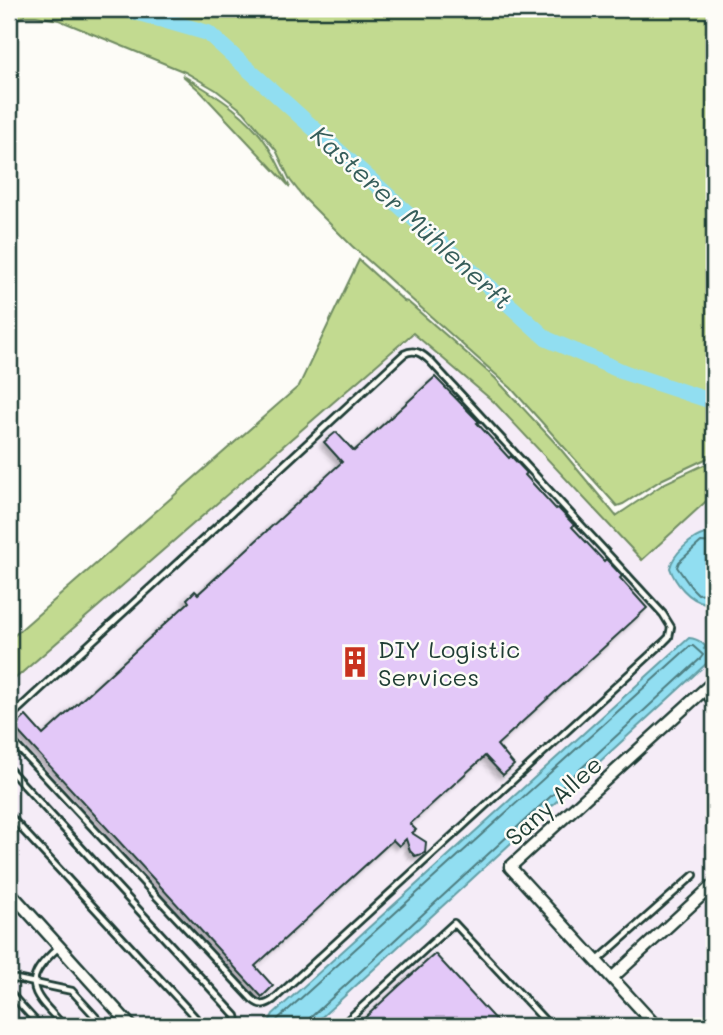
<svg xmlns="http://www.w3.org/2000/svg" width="723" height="1035" font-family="Mali,sans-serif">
	<defs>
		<filter id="shadow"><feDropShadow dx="-3.5" dy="3.5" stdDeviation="2" flood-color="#0004"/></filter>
	</defs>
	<rect width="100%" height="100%" fill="#fdfcf7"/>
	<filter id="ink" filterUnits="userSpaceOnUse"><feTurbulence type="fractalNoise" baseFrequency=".0143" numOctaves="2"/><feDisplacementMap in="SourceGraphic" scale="14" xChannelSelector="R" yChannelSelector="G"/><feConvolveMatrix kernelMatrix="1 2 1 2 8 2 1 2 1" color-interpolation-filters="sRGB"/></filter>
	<g filter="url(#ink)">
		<path fill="#f5ecf7" d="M 413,333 L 494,402 L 642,560 L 714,494 L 714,1026 L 9,1026 L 9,683 Z"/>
		<path fill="#c2da90" stroke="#708c62" stroke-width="2" d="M 9,9 L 121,9 L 207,34 L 547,341 L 625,376 L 714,408 L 714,455 L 663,479 L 623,504 L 617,506 L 511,388 L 352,246 L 304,198 L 290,180 L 276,150 L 244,112 L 216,90 L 185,72 L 59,20 L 36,16 L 25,16 L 9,21 Z
			M 128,9 L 714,9 L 714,400 L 628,370 L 549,337 L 208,32 Z
			M 182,75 C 216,95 253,117 272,153 C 279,164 283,176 290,187 L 200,91 Z
			M 359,260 L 404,301 L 408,302 L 495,378 L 558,446 L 616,516 L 665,483 L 714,460 L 714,494 L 642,560 L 494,402 L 413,333 L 9,684 L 9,640 L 299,386 Z"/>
		<path fill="#91def1" stroke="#639ea5" stroke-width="2" d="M 705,534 L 714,537 L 714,597 L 705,603 C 689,600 675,583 670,568 C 673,554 692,537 705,534 Z
			M 689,638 C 700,639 707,646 711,656 L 706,664 L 312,1026 L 267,1026 L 273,1014 Z"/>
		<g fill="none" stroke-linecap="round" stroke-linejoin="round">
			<path stroke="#4d7d80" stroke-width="2" d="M 714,543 L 701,542 L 679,562 L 677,567 L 691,587 L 698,594 L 714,592
				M 274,1026 L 278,1019 L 690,646 L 693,646 L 703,655 L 700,659 L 310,1018 L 308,1026"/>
			<path stroke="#639ea5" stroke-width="2.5" d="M 704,649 L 714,640"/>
			<path stroke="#91def1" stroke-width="16" d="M 125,9 L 208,33 L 547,339 L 626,373 L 714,402"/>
		</g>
		<path fill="#e3c8f8" stroke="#1f3d34" stroke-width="2" filter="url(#shadow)" d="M 435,377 L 479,422 L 477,423 L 509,458 L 511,456 L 527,473 L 525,475 L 556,509 L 558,508 L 574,525 L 572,527 L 604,561 L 606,559 L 622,576 L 620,578 L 647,608 L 497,745 L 514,765 L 503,775 L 485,756 L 410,824 L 416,830 L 412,833 L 426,842 L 425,853 L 415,856 L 410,851 L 406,839 L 399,846 L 393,840 L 255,966 L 273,986 L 262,997 L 14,727 L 26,716 L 43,735 L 189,602 L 187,599 L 195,591 L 198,594 L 342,462 L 324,442 L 336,432 L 354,451 Z
			M 435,954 L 501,1026 L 356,1026 L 399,986 Z"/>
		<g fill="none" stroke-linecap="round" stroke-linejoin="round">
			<defs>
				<path id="service" d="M 9,718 L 404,354 C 415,348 423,354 431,362 L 663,614 L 671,627 L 669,637 L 664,642 L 273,1000 C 264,1006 260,1006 252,999 L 9,738
					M 9,769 L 236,1016 L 238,1026
					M 9,815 L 203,1026
					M 59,947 C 18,983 33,993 64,1026
					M 598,960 L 694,875
					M 9,981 L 16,979 L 72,991 L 104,1026
					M 9,992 L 40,1026
					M 341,1026 L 454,923 L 550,1026"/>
				<path id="minor" d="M 714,681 L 704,690 L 714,701
					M 9,891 L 131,1026
					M 612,978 L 714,884
					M 656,1026 L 510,867 L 704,690"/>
			</defs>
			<use href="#service" stroke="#1f3d34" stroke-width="10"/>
			<use href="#minor" stroke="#1f3d34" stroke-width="15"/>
			<use href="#service" stroke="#fdfcf7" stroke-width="4.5"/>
			<use href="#minor" stroke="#fdfcf7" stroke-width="10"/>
		</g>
	</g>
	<defs>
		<symbol id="building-bare" viewBox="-9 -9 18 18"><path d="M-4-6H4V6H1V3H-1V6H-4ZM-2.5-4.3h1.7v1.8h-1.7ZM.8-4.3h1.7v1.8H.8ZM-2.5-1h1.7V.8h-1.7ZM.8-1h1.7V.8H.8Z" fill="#c8321e" stroke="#fdfcf7" stroke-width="2.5" paint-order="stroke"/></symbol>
	</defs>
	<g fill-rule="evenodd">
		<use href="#building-bare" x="333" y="640" width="44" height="44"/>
	</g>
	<g text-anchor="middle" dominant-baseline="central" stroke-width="5" stroke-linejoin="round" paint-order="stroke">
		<g font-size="24" fill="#1f3d34" stroke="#fdfcf7" text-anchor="start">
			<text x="378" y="648">DIY Logistic<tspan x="378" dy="28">Services</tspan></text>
		</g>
		<g font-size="24" fill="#1f3d34" stroke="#fdfcf7">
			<text transform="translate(553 800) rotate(-42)">Sany Allee</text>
		</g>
		<g font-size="26" font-style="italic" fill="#365d5a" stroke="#fdfcf7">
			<text transform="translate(412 217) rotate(42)">Kasterer Mühlenerft</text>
		</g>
	</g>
	<rect width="723" height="1035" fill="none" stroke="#fdfcf7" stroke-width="35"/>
	<rect x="18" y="18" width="688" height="1000" fill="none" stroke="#1f3d34" stroke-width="2.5" filter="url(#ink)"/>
</svg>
